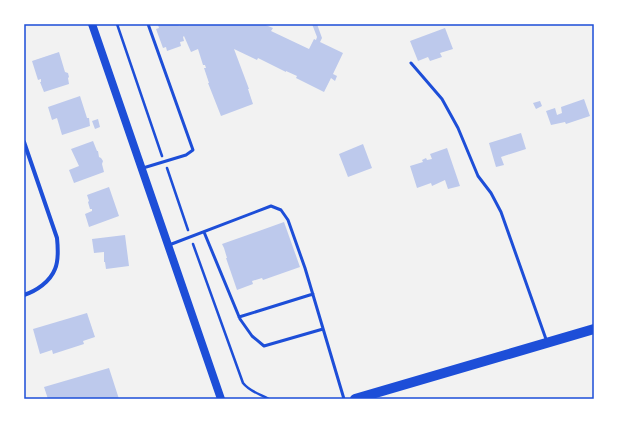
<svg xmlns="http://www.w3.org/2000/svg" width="618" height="423" font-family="Quicksand,sans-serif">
	<rect width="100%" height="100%" fill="#f2f2f2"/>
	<path fill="#bdc9ec" d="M 160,24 L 178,24 L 179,26 L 180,25 L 180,24 L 263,24 L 273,28 L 271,31 L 309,49 L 314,39 L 316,40 L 317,37 L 312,24 L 317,24 L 322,38 L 320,42 L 343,53 L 333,74 L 337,76 L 335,81 L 331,78 L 324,92 L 296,78 L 297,76 L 286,71 L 286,72 L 258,58 L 257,60 L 234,49 L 249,89 L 248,89 L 253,104 L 221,116 L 208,83 L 209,83 L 204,68 L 206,68 L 205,65 L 203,65 L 198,49 L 191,52 L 184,36 L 183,37 L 184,41 L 180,42 L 181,46 L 167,51 L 166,47 L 163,48 L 156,29 L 159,28 L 158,25 Z
		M 445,28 L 453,49 L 440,53 L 442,57 L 430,61 L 428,57 L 418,61 L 410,41 Z
		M 59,52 L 65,72 L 68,73 L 69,77 L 68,78 L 69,84 L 44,92 L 40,82 L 41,82 L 41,79 L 38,80 L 32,61 Z
		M 80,96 L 87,118 L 89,118 L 90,126 L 62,135 L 57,118 L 52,120 L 48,107 Z
		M 584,99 L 590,116 L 566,124 L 565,122 L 551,125 L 546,111 L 555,108 L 557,115 L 562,113 L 561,107 Z
		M 540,101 L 542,106 L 536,109 L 533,103 Z
		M 98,119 L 100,127 L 95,129 L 92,121 Z
		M 521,133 L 526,149 L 501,157 L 504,165 L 496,167 L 489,143 Z
		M 93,141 L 97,151 L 98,151 L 99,157 L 101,158 L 103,161 L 102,164 L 104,172 L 74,183 L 69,170 L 79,166 L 71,149 Z
		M 363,144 L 372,168 L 348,177 L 339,154 Z
		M 447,148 L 460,186 L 448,189 L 445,180 L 432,186 L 431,183 L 417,188 L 410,166 L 423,162 L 422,160 L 426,158 L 427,160 L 432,159 L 430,154 Z
		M 109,187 L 119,216 L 89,227 L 85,214 L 92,211 L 92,209 L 90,209 L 88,202 L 89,201 L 87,195 Z
		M 284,222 L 300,267 L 263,280 L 262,278 L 252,281 L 253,284 L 237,290 L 226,258 L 227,258 L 224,248 L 222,244 Z
		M 125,235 L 129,266 L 106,269 L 105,262 L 104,262 L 104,252 L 94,253 L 92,239 Z
		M 87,313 L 95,337 L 83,341 L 84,344 L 53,354 L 52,350 L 40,354 L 33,329 Z
		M 109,368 L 119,399 L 48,399 L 44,387 Z"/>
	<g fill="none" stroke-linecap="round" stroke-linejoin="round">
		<path stroke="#1d4ed8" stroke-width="2.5" d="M 117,24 L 162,156
			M 167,168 L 188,230
			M 193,244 L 243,383 C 250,392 260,394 269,399"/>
		<path stroke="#1d4ed8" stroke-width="3" d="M 411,63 L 442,99 L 458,128 L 478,176 L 491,193 L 501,212 L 547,342
			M 143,168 L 186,155 L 193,150 L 148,24
			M 204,232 L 240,319 L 252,336 L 264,346 L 323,329
			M 169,245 L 271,206 L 281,210 L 288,220 L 305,268 L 344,399
			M 239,317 L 313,294"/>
		<path stroke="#1d4ed8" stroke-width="4" d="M 24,142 L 57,238 C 58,248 59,260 55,269 C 50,282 36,291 24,295"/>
		<path stroke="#1d4ed8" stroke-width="8" d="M 92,24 L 221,399"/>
		<path stroke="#1d4ed8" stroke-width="10" d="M 355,399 L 594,329"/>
	</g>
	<rect width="618" height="423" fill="none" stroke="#ffffff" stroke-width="50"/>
	<rect x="25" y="25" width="568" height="373" fill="none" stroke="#1d4ed8" stroke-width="1.5"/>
</svg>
